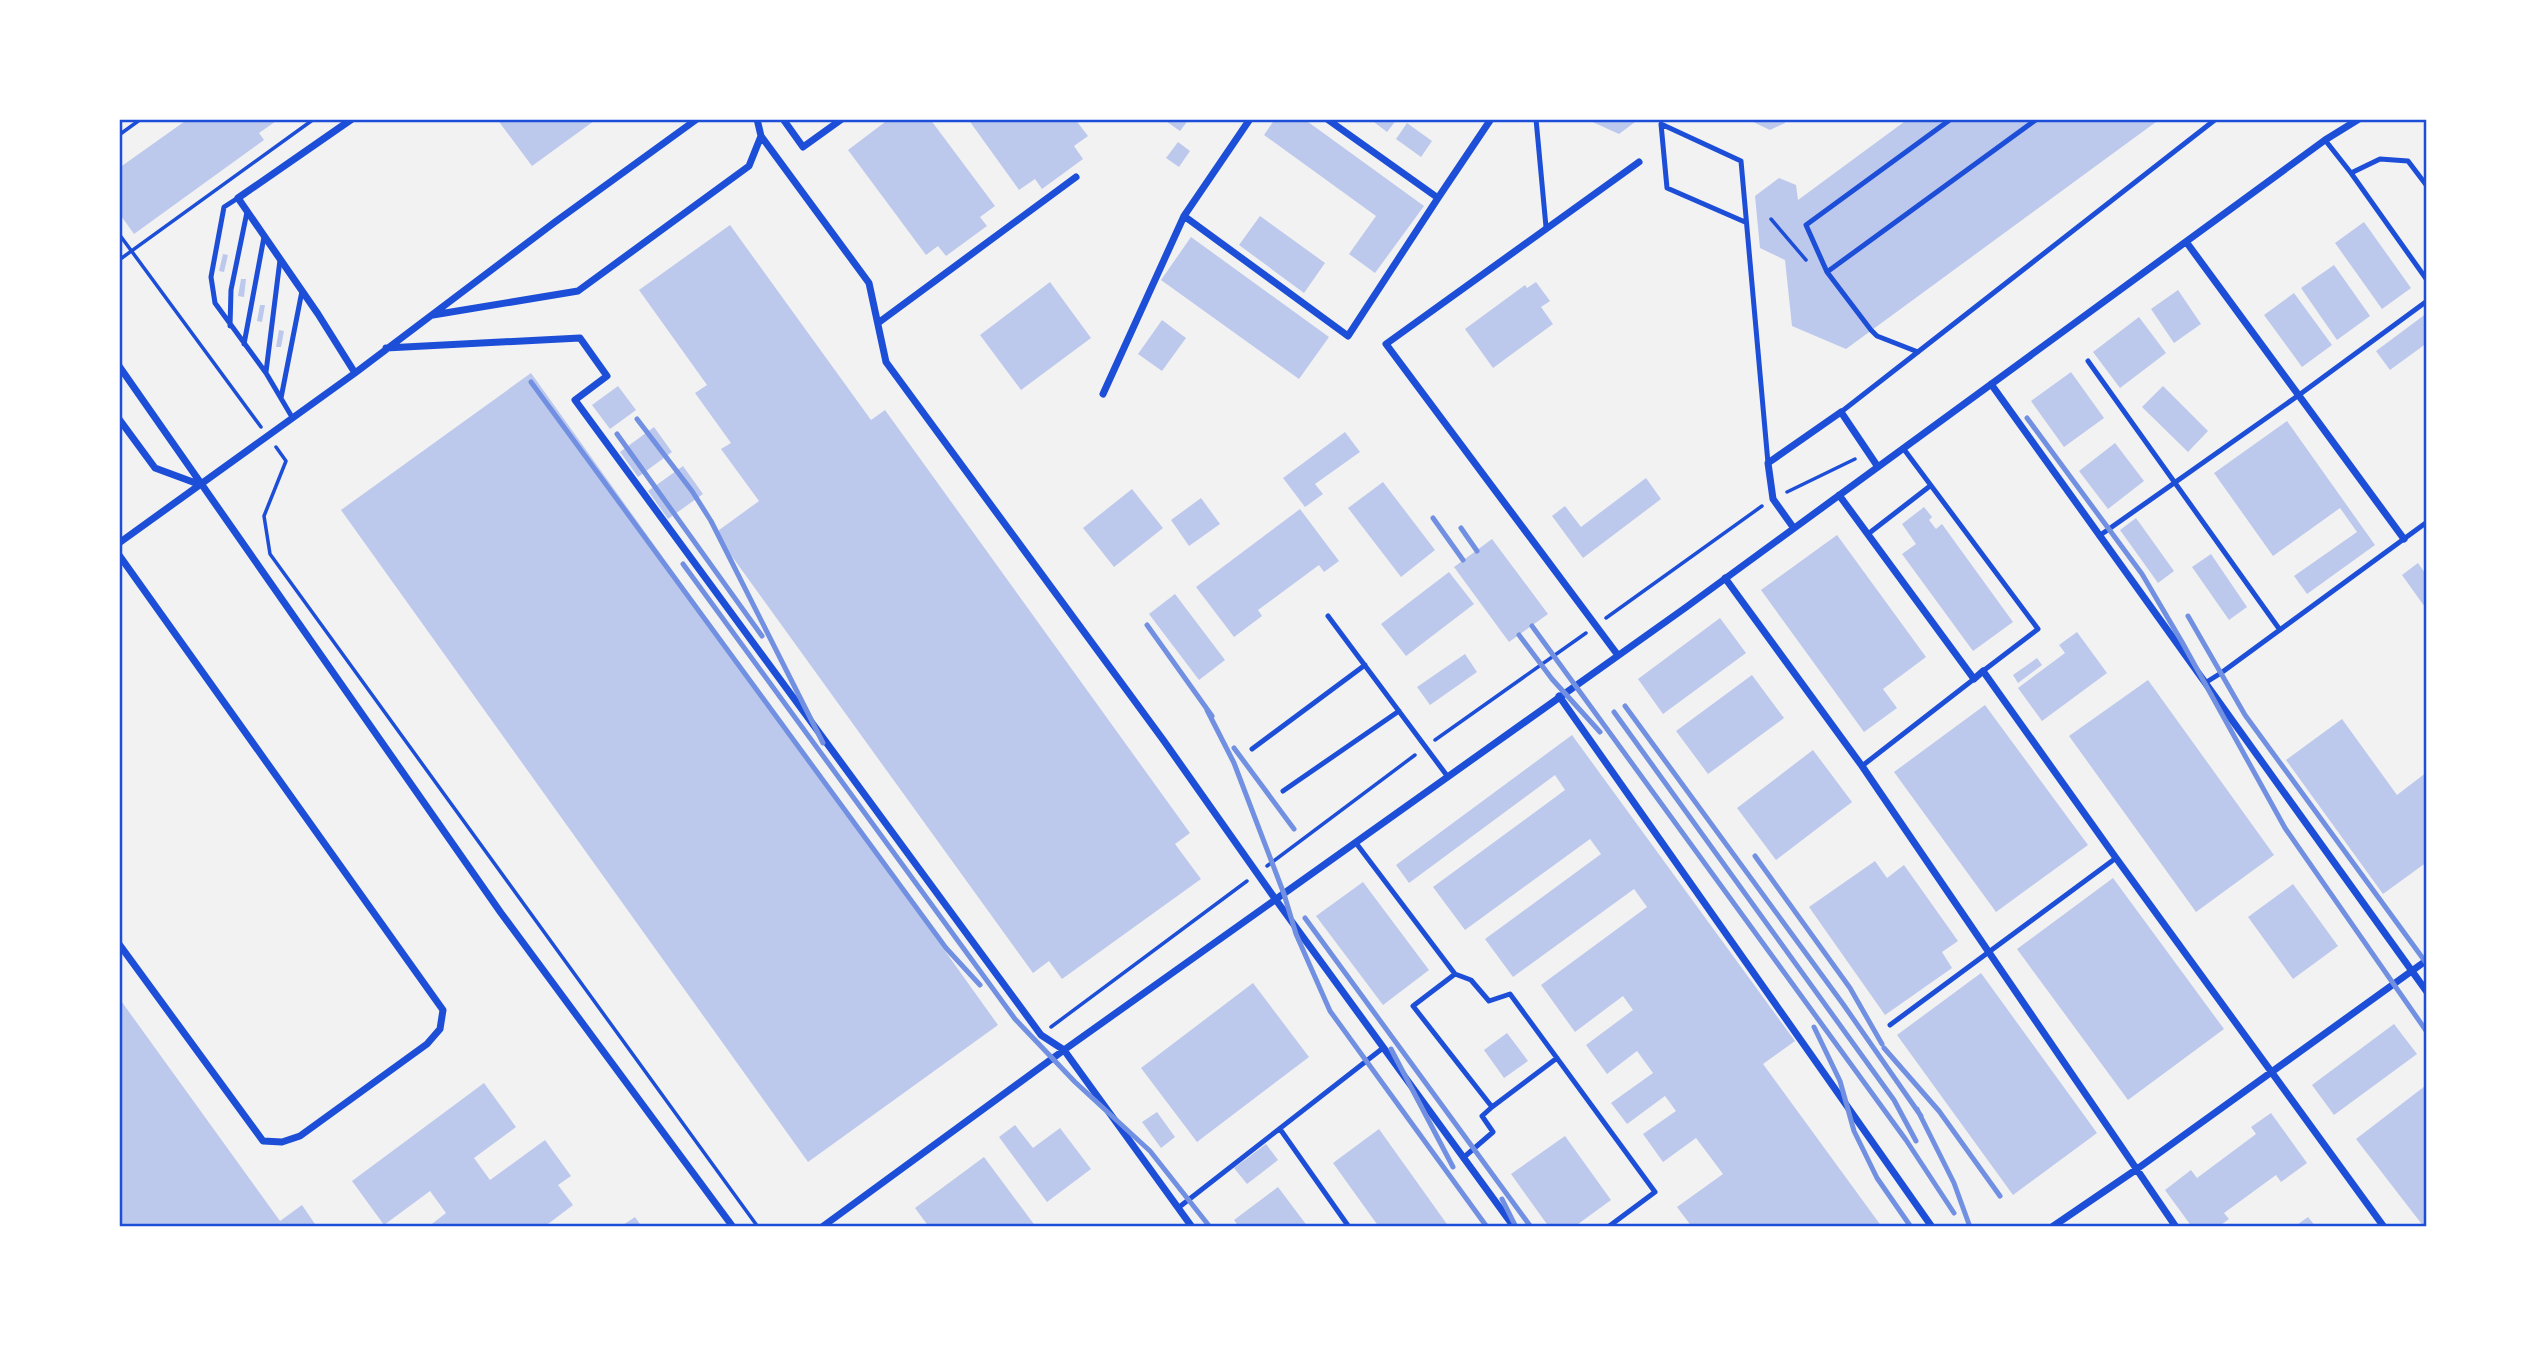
<svg xmlns="http://www.w3.org/2000/svg" width="2546" height="1346" font-family="Raleway,sans-serif">
	<rect width="100%" height="100%" fill="#f2f2f2"/>
	<path fill="#bdc9ec" d="M 188,119 L 279,119 L 259,133 L 264,140 L 134,234 L 119,213 L 119,168 Z
		M 497,119 L 592,119 L 594,121 L 532,166 Z
		M 889,119 L 930,119 L 995,206 L 980,217 L 987,226 L 946,256 L 938,246 L 926,255 L 848,150 Z
		M 968,119 L 1075,119 L 1088,136 L 1074,146 L 1083,159 L 1042,189 L 1035,179 L 1019,190 Z
		M 1163,119 L 1189,119 L 1180,131 Z
		M 1275,119 L 1304,119 L 1424,206 L 1375,273 L 1349,254 L 1376,216 L 1264,135 Z
		M 1370,119 L 1397,119 L 1387,132 Z
		M 1586,119 L 1639,119 L 1619,134 Z
		M 1747,119 L 1784,119 L 1785,123 L 1770,130 Z
		M 1908,119 L 2160,119 L 1846,349 L 1792,326 L 1785,260 L 1760,248 L 1755,196 L 1779,178 L 1796,185 L 1798,200 Z
		M 1407,123 L 1432,141 L 1421,157 L 1396,139 Z
		M 1178,142 L 1190,151 L 1179,167 L 1166,158 Z
		M 1260,216 L 1325,263 L 1304,293 L 1239,245 Z
		M 2364,222 L 2411,288 L 2382,309 L 2335,243 Z
		M 730,225 L 871,420 L 885,410 L 1190,833 L 1175,844 L 1201,879 L 1062,979 L 1049,961 L 1033,973 L 715,533 L 759,501 L 721,449 L 731,443 L 695,393 L 707,385 L 639,290 Z
		M 1191,237 L 1329,337 L 1299,379 L 1161,280 Z
		M 223,254 L 228,255 L 224,272 L 219,271 Z
		M 2334,265 L 2370,316 L 2337,340 L 2301,288 Z
		M 241,279 L 246,279 L 244,297 L 238,296 Z
		M 1050,282 L 1091,338 L 1021,390 L 980,335 Z
		M 1536,282 L 1550,301 L 1541,307 L 1553,324 L 1493,368 L 1465,329 L 1525,285 L 1527,288 Z
		M 2178,290 L 2201,324 L 2174,343 L 2151,309 Z
		M 2294,293 L 2332,345 L 2302,367 L 2264,315 Z
		M 260,305 L 265,305 L 262,322 L 257,321 Z
		M 2427,313 L 2427,343 L 2390,370 L 2376,351 Z
		M 2139,317 L 2166,353 L 2120,388 L 2093,352 Z
		M 1162,320 L 1186,338 L 1162,371 L 1138,354 Z
		M 279,330 L 284,331 L 281,347 L 276,347 Z
		M 2071,372 L 2104,418 L 2064,447 L 2031,401 Z
		M 531,373 L 998,1025 L 808,1162 L 341,510 Z
		M 618,386 L 636,410 L 610,429 L 592,405 Z
		M 2163,386 L 2208,431 L 2188,452 L 2142,407 Z
		M 2287,421 L 2375,545 L 2307,594 L 2294,576 L 2357,532 L 2340,508 L 2273,556 L 2214,473 Z
		M 654,427 L 672,452 L 638,477 L 620,452 Z
		M 1345,432 L 1360,452 L 1315,484 L 1323,494 L 1305,507 L 1283,478 Z
		M 2115,443 L 2144,481 L 2108,509 L 2079,471 Z
		M 683,466 L 703,494 L 668,519 L 648,491 Z
		M 1646,478 L 1661,499 L 1583,558 L 1552,516 L 1565,506 L 1581,527 Z
		M 1383,482 L 1435,550 L 1401,577 L 1348,508 Z
		M 1132,489 L 1163,528 L 1114,567 L 1083,528 Z
		M 1201,498 L 1220,524 L 1189,546 L 1171,520 Z
		M 1924,507 L 1932,517 L 1929,520 L 1936,529 L 1942,524 L 2013,622 L 1973,651 L 1902,554 L 1916,544 L 1902,524 Z
		M 1300,509 L 1339,561 L 1324,572 L 1319,565 L 1258,610 L 1262,616 L 1234,637 L 1196,587 Z
		M 2136,518 L 2174,571 L 2158,583 L 2120,530 Z
		M 1837,535 L 1926,657 L 1883,689 L 1897,708 L 1864,732 L 1761,590 Z
		M 1492,539 L 1548,614 L 1509,642 L 1454,567 Z
		M 2211,554 L 2247,607 L 2229,620 L 2192,567 Z
		M 2418,563 L 2427,576 L 2427,610 L 2402,575 Z
		M 1449,572 L 1474,604 L 1406,656 L 1381,624 Z
		M 1175,594 L 1225,660 L 1199,680 L 1149,614 Z
		M 1720,618 L 1746,653 L 1663,714 L 1638,679 Z
		M 2077,632 L 2107,673 L 2042,721 L 2018,688 L 2065,653 L 2059,645 Z
		M 1465,654 L 1477,672 L 1430,705 L 1417,687 Z
		M 2037,658 L 2042,665 L 2018,683 L 2013,675 Z
		M 1752,675 L 1784,718 L 1708,774 L 1676,731 Z
		M 2148,680 L 2274,855 L 2196,912 L 2069,736 Z
		M 1985,705 L 2088,845 L 1996,912 L 1894,772 Z
		M 2342,719 L 2397,795 L 2427,772 L 2427,862 L 2383,894 L 2286,760 Z
		M 1572,735 L 1795,1041 L 1763,1064 L 1882,1227 L 1692,1227 L 1677,1207 L 1723,1174 L 1696,1138 L 1663,1162 L 1643,1134 L 1676,1111 L 1665,1096 L 1627,1124 L 1611,1103 L 1653,1073 L 1637,1051 L 1607,1074 L 1586,1045 L 1633,1010 L 1623,996 L 1575,1032 L 1541,985 L 1647,907 L 1634,889 L 1513,977 L 1485,939 L 1601,854 L 1590,839 L 1465,930 L 1433,887 L 1565,790 L 1555,775 L 1409,883 L 1396,865 Z
		M 1813,750 L 1852,802 L 1776,860 L 1737,808 Z
		M 1875,861 L 1887,878 L 1904,865 L 1958,941 L 1942,952 L 1952,968 L 1885,1015 L 1809,907 Z
		M 2113,878 L 2224,1029 L 2128,1100 L 2017,949 Z
		M 1363,882 L 1429,970 L 1383,1005 L 1316,916 Z
		M 2293,884 L 2338,946 L 2293,979 L 2248,917 Z
		M 1981,973 L 2097,1133 L 2013,1195 L 1897,1035 Z
		M 1253,983 L 1309,1057 L 1197,1142 L 1141,1068 Z
		M 119,998 L 280,1221 L 302,1205 L 317,1227 L 119,1227 Z
		M 2394,1024 L 2417,1054 L 2334,1115 L 2312,1085 Z
		M 1507,1033 L 1528,1061 L 1504,1078 L 1484,1050 Z
		M 484,1083 L 516,1127 L 474,1158 L 490,1180 L 545,1140 L 571,1176 L 558,1185 L 573,1205 L 544,1227 L 428,1227 L 446,1213 L 430,1191 L 384,1225 L 352,1181 Z
		M 2425,1086 L 2427,1089 L 2427,1227 L 2424,1227 L 2356,1139 Z
		M 1157,1112 L 1175,1137 L 1161,1148 L 1142,1122 Z
		M 2271,1113 L 2307,1163 L 2281,1182 L 2276,1175 L 2224,1213 L 2229,1219 L 2218,1227 L 2192,1227 L 2165,1190 L 2191,1170 L 2197,1178 L 2256,1134 L 2251,1127 Z
		M 1015,1125 L 1033,1148 L 1060,1128 L 1091,1169 L 1047,1202 L 999,1137 Z
		M 1379,1129 L 1449,1227 L 1379,1227 L 1333,1163 Z
		M 1565,1136 L 1611,1200 L 1574,1227 L 1549,1227 L 1511,1174 Z
		M 1266,1144 L 1278,1160 L 1247,1184 L 1234,1168 Z
		M 984,1157 L 1036,1227 L 929,1227 L 915,1208 Z
		M 1278,1187 L 1308,1227 L 1239,1227 L 1234,1220 Z
		M 635,1217 L 642,1227 L 620,1227 Z
		M 2308,1217 L 2316,1227 L 2294,1227 Z"/>
	<g fill="none" stroke-linecap="round" stroke-linejoin="round">
		<path stroke="#1d4ed8" stroke-width="3.5" d="M 119,135 L 141,119
			M 1771,219 L 1806,260
			M 119,234 L 261,427
			M 119,260 L 314,119
			M 276,447 L 286,461 L 264,516 L 270,554 L 758,1227
			M 1787,492 L 1855,459
			M 1606,618 L 1762,506
			M 1435,740 L 1586,633
			M 1267,866 L 1415,755
			M 1051,1027 L 1247,881"/>
		<path stroke="#1d4ed8" stroke-width="5" d="M 1536,119 L 1546,227
			M 2325,140 L 2351,173 L 2427,280
			M 2351,173 L 2380,159 L 2408,161 L 2427,186
			M 238,198 L 224,207 L 211,277 L 215,303 L 266,373 L 292,417
			M 1745,222 L 1667,188 L 1661,124 L 1741,161 L 1768,463
			M 1827,272 L 2037,119
			M 230,326 L 231,290 L 247,212
			M 244,344 L 264,237
			M 1918,352 L 1877,336 L 1871,330 L 1827,272 L 1806,225 L 1951,119
			M 2088,361 L 2280,630
			M 266,372 L 280,260
			M 281,398 L 302,291
			M 1841,412 L 2216,119
			M 1903,448 L 2038,629 L 1983,671
			M 1868,534 L 1930,486
			M 2099,536 L 2299,395 L 2427,301
			M 1328,616 L 1448,777
			M 2205,683 L 2221,673 L 2427,522
			M 1252,749 L 1365,665
			M 1862,766 L 1974,679
			M 1283,791 L 1399,711
			M 1356,843 L 1455,974 L 1471,980 L 1489,1001 L 1510,994 L 1655,1192 L 1608,1227
			M 1455,974 L 1413,1006 L 1492,1107 L 1482,1116 L 1493,1132 L 1463,1158
			M 1890,1025 L 2116,858
			M 1492,1107 L 1557,1058
			M 1280,1129 L 1349,1227
			M 1178,1208 L 1383,1048"/>
		<path stroke="#1d4ed8" stroke-width="7" d="M 352,119 L 238,198 L 318,314 L 355,373
			M 757,119 L 761,136 L 869,283 L 886,362 L 1164,741 L 1276,900 L 1514,1227
			M 783,119 L 803,147 L 842,119
			M 1250,119 L 1184,216 L 1348,336 L 1438,198 L 1327,119
			M 1438,198 L 1491,119
			M 2187,243 L 2404,539
			M 433,315 L 578,291 L 749,166 L 761,136
			M 878,323 L 1076,177
			M 386,348 L 580,338 L 607,376 L 575,400 L 1041,1035 L 1064,1050 L 1192,1227
			M 119,366 L 501,913 L 733,1227
			M 1991,384 L 2427,992
			M 1103,394 L 1184,216
			M 119,419 L 155,468 L 201,485
			M 1839,495 L 1974,679 L 1983,671 L 2116,858 L 2384,1227
			M 1793,527 L 1773,499 L 1768,463 L 1841,412 L 1878,467
			M 119,543 L 355,373 L 555,222 L 697,119
			M 119,555 L 443,1010 L 440,1029 L 427,1044 L 300,1136 L 282,1142 L 263,1141 L 119,944
			M 1725,578 L 1862,766 L 2176,1227
			M 1617,654 L 1386,344 L 1639,162
			M 1559,696 L 1932,1227
			M 822,1227 L 1064,1050 L 1685,608 L 2325,140 L 2359,119
			M 2052,1227 L 2137,1169 L 2427,960"/>
		<path stroke="#7290e2" stroke-width="5" d="M 531,382 L 946,948 L 980,985
			M 2027,418 L 2142,574 L 2182,642 L 2285,828 L 2427,1032
			M 637,419 L 692,491 L 711,521 L 823,743
			M 617,434 L 762,636
			M 1433,518 L 1463,560
			M 1461,528 L 1477,551
			M 683,564 L 1015,1019 L 1075,1082 L 1150,1151 L 1210,1227
			M 2188,616 L 2245,715 L 2427,964
			M 1147,625 L 1212,716
			M 1532,626 L 1906,1140 L 1954,1213
			M 1519,635 L 1552,679 L 1600,732
			M 1625,706 L 1843,1004 L 1921,1116
			M 1207,710 L 1234,763 L 1284,894 L 1296,934 L 1330,1011 L 1487,1227
			M 1614,712 L 1894,1100 L 1916,1141
			M 1234,748 L 1294,829
			M 1755,856 L 1850,988 L 1882,1044
			M 1305,918 L 1531,1227
			M 1814,1027 L 1840,1081 L 1854,1131 L 1877,1178 L 1911,1227
			M 1884,1048 L 1939,1111 L 2000,1196
			M 1391,1049 L 1453,1167
			M 1917,1109 L 1954,1183 L 1970,1227
			M 1502,1199 L 1516,1227"/>
	</g>
	<rect width="2546" height="1346" fill="none" stroke="#ffffff" stroke-width="242"/>
	<rect x="121" y="121" width="2304" height="1104" fill="none" stroke="#1d4ed8" stroke-width="2.5"/>
</svg>
